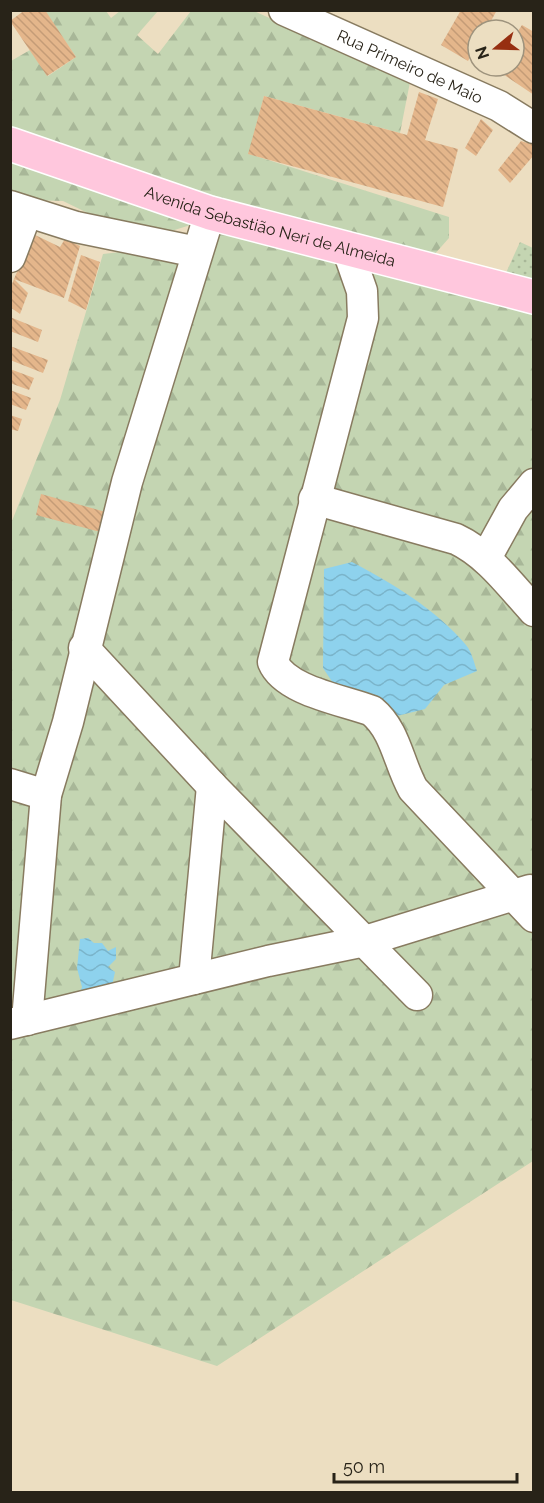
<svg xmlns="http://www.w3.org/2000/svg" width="544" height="1503" font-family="Raleway,sans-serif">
	<defs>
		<pattern id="grass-dots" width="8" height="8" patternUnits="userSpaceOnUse" patternTransform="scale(1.5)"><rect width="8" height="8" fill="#c4d5b2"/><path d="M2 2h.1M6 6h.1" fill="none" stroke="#a8b798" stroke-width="1.8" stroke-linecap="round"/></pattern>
		<pattern id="forest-firs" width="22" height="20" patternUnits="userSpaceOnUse" patternTransform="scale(1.5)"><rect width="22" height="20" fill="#c4d5b2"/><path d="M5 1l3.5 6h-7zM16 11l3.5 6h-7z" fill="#a8b798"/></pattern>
		<pattern id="water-waves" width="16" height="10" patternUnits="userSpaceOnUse" patternTransform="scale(1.5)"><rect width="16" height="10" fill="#8ed2ed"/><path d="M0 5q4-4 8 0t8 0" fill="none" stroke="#7ab4ca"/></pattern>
		<pattern id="building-back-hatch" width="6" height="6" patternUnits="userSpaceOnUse" patternTransform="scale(1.5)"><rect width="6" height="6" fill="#e4b68b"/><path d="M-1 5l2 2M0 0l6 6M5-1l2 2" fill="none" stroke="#c49c77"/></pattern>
	</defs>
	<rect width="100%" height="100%" fill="#ecdec1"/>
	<path fill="url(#grass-dots)" d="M 520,242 L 533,248 L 533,282 L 505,275 Z"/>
	<path fill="url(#forest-firs)" d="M 45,11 L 106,11 L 111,18 L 120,11 L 158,11 L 137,35 L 158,54 L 191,11 L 254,11 L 410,82 L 400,133 L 264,96 L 249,154 L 449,217 L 449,238 L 425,265 L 11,141 L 11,61 L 30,50 L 48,76 L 76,57 Z
		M 11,159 L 200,222 L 165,233 L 98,218 L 63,201 L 30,200 L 11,193 Z
		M 223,231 L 533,313 L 533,1161 L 217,1366 L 11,1300 L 10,526 L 60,400 L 103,254 L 172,246 Z"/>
	<path fill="url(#water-waves)" d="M 352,562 C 392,583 437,610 466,645 C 472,652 474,663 477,671 L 444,685 L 425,709 L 397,716 L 337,689 L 323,668 L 324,569 Z
		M 88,938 L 94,943 L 102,943 L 108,951 L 116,947 L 116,959 L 108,967 L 115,972 L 110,995 L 79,995 L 82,987 L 77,968 L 80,939 Z"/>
	<path fill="url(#building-back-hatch)" d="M 25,10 L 45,10 L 76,57 L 47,76 L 10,21 Z
		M 461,10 L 497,10 L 486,30 L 478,30 L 478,43 L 468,61 L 441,45 Z
		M 522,25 L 534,32 L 534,95 L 494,68 L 514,66 L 514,37 Z
		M 419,92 L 438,99 L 425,140 L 458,149 L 443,207 L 248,154 L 264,96 L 407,135 Z
		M 481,119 L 493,130 L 476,156 L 465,148 Z
		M 521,141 L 534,145 L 534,155 L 510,183 L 498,170 Z
		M 33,234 L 60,247 L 65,239 L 80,246 L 64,298 L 14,279 Z
		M 81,255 L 100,262 L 86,310 L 68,301 Z
		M 14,279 L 28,293 L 20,314 L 10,307 L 10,289 Z
		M 10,317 L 42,330 L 38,342 L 10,331 Z
		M 10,346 L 48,360 L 43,373 L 10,360 Z
		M 10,369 L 34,378 L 29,390 L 10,383 Z
		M 10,390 L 31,398 L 26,410 L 10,404 Z
		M 10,415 L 22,419 L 18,431 L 10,429 Z
		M 41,494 L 113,514 L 108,534 L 36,515 Z"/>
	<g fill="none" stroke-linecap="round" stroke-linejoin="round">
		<defs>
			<g id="minor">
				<path id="s1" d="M 284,10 L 499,106 L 534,128"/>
				<path d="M 10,206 L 76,227 L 197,252"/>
				<path d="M 347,248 L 362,291 L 363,318 L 273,662 C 285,691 343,700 372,711 C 396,731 398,762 413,789 L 534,917"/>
				<path d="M 10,257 L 27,212"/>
				<path d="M 314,499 L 456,539 C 488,554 510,585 534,611"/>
				<path d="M 486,558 L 513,509 L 534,484"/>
				<path d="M 84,648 L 212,786 L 417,995"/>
				<path d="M 10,784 L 46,795"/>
				<path d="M 194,979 L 212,786"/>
				<path d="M 27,1020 L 46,795 L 68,722 L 127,482 L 210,213"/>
				<path d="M 10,1024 L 268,961 L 365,941 L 530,890"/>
			</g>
			<g id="major">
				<path id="s2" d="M 10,144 L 210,213 L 534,297"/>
			</g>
		</defs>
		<use href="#minor" stroke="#887b60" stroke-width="33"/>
		<use href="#major" stroke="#fff" stroke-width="36"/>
		<use href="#minor" stroke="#fff" stroke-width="30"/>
		<use href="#major" stroke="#ffc7dd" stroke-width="33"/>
	</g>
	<g text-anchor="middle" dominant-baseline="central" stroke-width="5" stroke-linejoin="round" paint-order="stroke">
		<g font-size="16" fill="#282318" stroke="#ecdec1">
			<text stroke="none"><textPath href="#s1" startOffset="138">Rua Primeiro de Maio</textPath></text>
			<text stroke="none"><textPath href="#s2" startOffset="273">Avenida Sebastião Neri de Almeida</textPath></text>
		</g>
	</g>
	<rect width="544" height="1503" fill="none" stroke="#282318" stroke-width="24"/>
	<g transform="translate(496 48) rotate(251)"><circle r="28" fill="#ecdec1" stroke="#9e937d" stroke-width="1.5"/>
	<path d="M0-4.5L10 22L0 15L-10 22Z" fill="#972f11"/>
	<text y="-9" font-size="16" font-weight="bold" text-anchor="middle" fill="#282318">N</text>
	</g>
	<path d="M334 1473v9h183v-9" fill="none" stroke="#282318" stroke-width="3"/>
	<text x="343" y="1473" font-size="18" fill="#282318" stroke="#ecdec1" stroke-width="4.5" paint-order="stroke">50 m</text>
</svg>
